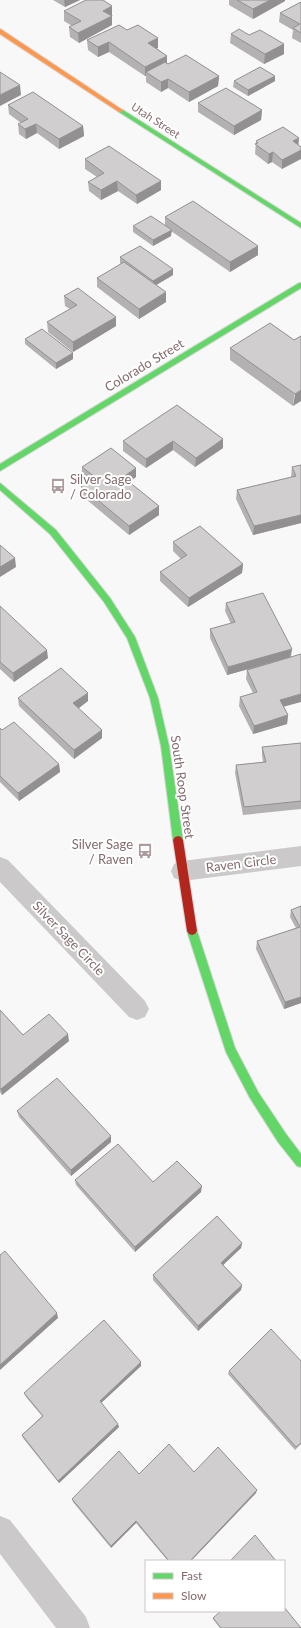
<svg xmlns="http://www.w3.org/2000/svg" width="301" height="1628" font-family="Lato,sans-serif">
	<rect width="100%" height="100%" fill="#f8f8f8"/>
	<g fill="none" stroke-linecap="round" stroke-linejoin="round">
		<defs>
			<path id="fast" d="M 119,110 L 123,110 L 301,223 L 301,228 L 119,112 Z
				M 299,283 L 301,283 L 301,288 L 0,471 L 0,464 Z
				M 0,483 L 56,530 L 110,598 L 135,637 L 158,698 L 169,746 L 183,840 L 181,843 L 178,844 L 175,843 L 173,840 L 161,746 L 150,698 L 127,638 L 104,602 L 50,534 L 0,490 Z
				M 192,927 L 195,928 L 197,931 L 235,1048 L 258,1092 L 286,1134 L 301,1154 L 301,1167 L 297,1166 L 278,1142 L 250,1098 L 226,1052 L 187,931 L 189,928 Z"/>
			<path id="slow" d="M 0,29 L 2,30 L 124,111 L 119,112 L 0,34 Z"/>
			<path id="jam" d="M 178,836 L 181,837 L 183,840 L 197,931 L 195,934 L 192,935 L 189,934 L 187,931 L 173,840 L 175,837 Z"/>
		</defs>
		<use href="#fast" stroke="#d5d4d4" stroke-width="2"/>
		<use href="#slow" stroke="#d5d4d4" stroke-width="2"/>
		<use href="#jam" stroke="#d5d4d4" stroke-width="2"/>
		<path fill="#cbc9c9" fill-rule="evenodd" d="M 301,846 L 301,866 L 182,881 L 174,878 L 171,871 L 174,864 L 182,861 Z
			M 0,857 L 8,860 L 145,1001 L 149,1009 L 145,1017 L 137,1020 L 129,1017 L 0,882 Z
			M 0,1516 L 10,1520 L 86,1617 L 90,1628 L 56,1628 L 0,1554 Z"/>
		<use href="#fast" fill="#63d668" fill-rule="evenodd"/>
		<use href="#slow" fill="#ff974d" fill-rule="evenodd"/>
		<use href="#jam" fill="#b3261e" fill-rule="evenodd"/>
	</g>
	<path fill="#b4b1b2" d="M 53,0 L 80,0 L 65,7 Z
		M 229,0 L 285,0 L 285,1 L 253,19 L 229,5 Z
		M 301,2 L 301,43 L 292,38 L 293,30 L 279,22 L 280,13 Z
		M 64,11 L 113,15 L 112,16 L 112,25 L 79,43 L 70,37 L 69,27 L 72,26 L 64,21 Z
		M 127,30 L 158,38 L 158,48 L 156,48 L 167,56 L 167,64 L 219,76 L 218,86 L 189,102 L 168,88 L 161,92 L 146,82 L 146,76 L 145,76 L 109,52 L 98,57 L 88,50 L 87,40 Z
		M 231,34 L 249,35 L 284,44 L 284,54 L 264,64 L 230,43 Z
		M 234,81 L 275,81 L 248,96 L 233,87 Z
		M 198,103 L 262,110 L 261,120 L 234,135 L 198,112 Z
		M 8,105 L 83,126 L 84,136 L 59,149 L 37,133 L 26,139 L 19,134 L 18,124 L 21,123 L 9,114 Z
		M 299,138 L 298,145 L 282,169 L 272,162 L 268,164 L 255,154 L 256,141 Z
		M 85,159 L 161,190 L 137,204 L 118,191 L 101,200 L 89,191 L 88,182 L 97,177 L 85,169 Z
		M 165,217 L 258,246 L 258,255 L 230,272 L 171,231 L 171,236 L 153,246 L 133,232 L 133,226 L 165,225 Z
		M 120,257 L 173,275 L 156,285 L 166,302 L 139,319 L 97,287 L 97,278 L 121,264 L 120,263 Z
		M 64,296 L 116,326 L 73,352 L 48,332 L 47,322 L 70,309 L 65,306 Z
		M 301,336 L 293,406 L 230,360 L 230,348 L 294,340 Z
		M 25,339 L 73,353 L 73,359 L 56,369 L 25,344 Z
		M 223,439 L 223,448 L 195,467 L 173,450 L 146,468 L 123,451 L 123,441 Z
		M 301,465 L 301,523 L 253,535 L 236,499 L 237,490 L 291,477 L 292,467 Z
		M 82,467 L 136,477 L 129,482 L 159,506 L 159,515 L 129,535 L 81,495 L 81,486 L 89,481 L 82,476 Z
		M 173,542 L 243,564 L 242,573 L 188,607 L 160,581 L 160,572 L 181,559 L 173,551 Z
		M 226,603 L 292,649 L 284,707 L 288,715 L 287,724 L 253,734 L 239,706 L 240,697 L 253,693 L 246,679 L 247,670 L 272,663 L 227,675 L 210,638 L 210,629 L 231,624 L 225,611 Z
		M 0,606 L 48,658 L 14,682 L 0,669 Z
		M 18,698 L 88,701 L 78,708 L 102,730 L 102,738 L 74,759 L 19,706 Z
		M 0,728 L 2,730 L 59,764 L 60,772 L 19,801 L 0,782 Z
		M 301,743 L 301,809 L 243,815 L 235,773 L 236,765 L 263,762 L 262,755 L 262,747 Z
		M 301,906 L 301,1003 L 284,1009 L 256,949 L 257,941 L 296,928 L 290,917 L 291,910 Z
		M 0,1010 L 23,1035 L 69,1041 L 2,1095 L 0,1092 Z
		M 17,1111 L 111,1142 L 71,1176 L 19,1117 Z
		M 75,1180 L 153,1182 L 201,1192 L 135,1252 L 76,1185 Z
		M 242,1243 L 241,1248 L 223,1265 L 242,1285 L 241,1290 L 198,1331 L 153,1280 L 153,1275 Z
		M 141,1366 L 101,1403 L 119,1427 L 59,1483 L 23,1438 L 22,1435 L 42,1416 L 26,1397 L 24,1393 Z
		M 229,1371 L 301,1444 L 295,1450 L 228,1374 Z
		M 194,1472 L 256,1493 L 191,1561 L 168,1561 L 136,1523 L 111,1548 L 73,1502 L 72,1499 L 139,1474 Z
		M 213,1618 L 301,1628 L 220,1628 L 213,1619 Z"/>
	<path fill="#929091" d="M 64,0 L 80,0 L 65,7 Z
		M 270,0 L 285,0 L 285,1 L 253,19 L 253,9 Z
		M 112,6 L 112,25 L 79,43 L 78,33 L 103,11 Z
		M 158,38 L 158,48 L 148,53 L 148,43 Z
		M 109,42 L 109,52 L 98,57 L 98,47 Z
		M 284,44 L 284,54 L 264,64 L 265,54 Z
		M 167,56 L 167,65 L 146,72 L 146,76 L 145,76 L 145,67 Z
		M 219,76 L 218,86 L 189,102 L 189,92 Z
		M 275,76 L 275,81 L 248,96 L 248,90 Z
		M 168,79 L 168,88 L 161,92 L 161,82 Z
		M 20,85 L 21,95 L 0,106 L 0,95 Z
		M 262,110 L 261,120 L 234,135 L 234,126 Z
		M 36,124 L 37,133 L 26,139 L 25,129 Z
		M 83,126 L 84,136 L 59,149 L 59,139 Z
		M 299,138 L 298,148 L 293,141 Z
		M 301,150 L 301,159 L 282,169 L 282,160 Z
		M 273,152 L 272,162 L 268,164 L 269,154 Z
		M 117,181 L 118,191 L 101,200 L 101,190 Z
		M 161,181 L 161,190 L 137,204 L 136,195 Z
		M 172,230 L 171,236 L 153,246 L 153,240 Z
		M 258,246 L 258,255 L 230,272 L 230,262 Z
		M 173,269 L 173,275 L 153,287 L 153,281 Z
		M 166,292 L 166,302 L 139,319 L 139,309 Z
		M 116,317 L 116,326 L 73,352 L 73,342 Z
		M 73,353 L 73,359 L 56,369 L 56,363 Z
		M 301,390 L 301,401 L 293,406 L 295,394 Z
		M 223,439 L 223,448 L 195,467 L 196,458 Z
		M 173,441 L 173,450 L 146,468 L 146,459 Z
		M 136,468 L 136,477 L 123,486 L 123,477 Z
		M 159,506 L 159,515 L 129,535 L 129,526 Z
		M 301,515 L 301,523 L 253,535 L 254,526 Z
		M 15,558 L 16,567 L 0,577 L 0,567 Z
		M 243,564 L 242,573 L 188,607 L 189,598 Z
		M 292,649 L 290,657 L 227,675 L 228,667 Z
		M 47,650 L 48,658 L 14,682 L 13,673 Z
		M 88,693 L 88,701 L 74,712 L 73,703 Z
		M 301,694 L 301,702 L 279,708 L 280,700 Z
		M 288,715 L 287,724 L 253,734 L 254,726 Z
		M 102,730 L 102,738 L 74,759 L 74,750 Z
		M 59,764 L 60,772 L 19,801 L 18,793 Z
		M 301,997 L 301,1003 L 284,1009 L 285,1002 Z
		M 68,1034 L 69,1041 L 2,1095 L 1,1089 Z
		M 111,1136 L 111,1142 L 71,1176 L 71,1170 Z
		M 202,1186 L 201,1192 L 135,1252 L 135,1247 Z
		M 242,1243 L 241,1248 L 221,1267 L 221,1263 Z
		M 242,1285 L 241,1290 L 198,1331 L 198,1326 Z
		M 57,1313 L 58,1318 L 0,1370 L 0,1365 Z
		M 141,1362 L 141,1366 L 100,1404 L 100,1401 Z
		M 118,1424 L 119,1427 L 59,1483 L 58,1481 Z
		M 257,1490 L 256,1493 L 191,1561 L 190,1561 Z
		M 136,1521 L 136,1523 L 111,1548 L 111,1546 Z"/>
	<path fill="#d1cecf" stroke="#929091" d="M 86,0 L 103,0 L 112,6 L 103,11 L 112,16 L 78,33 L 69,27 L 81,21 L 64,11 Z
		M 237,0 L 270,0 L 253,9 Z
		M 301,2 L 301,33 L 293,28 L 300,24 L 280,13 Z
		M 119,25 L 127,30 L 138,25 L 158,38 L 148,43 L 167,56 L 145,67 L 109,42 L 98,47 L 87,40 Z
		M 239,29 L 249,35 L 260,30 L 284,44 L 265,54 L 231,34 Z
		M 186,55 L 219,76 L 189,92 L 168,79 L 161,82 L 146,72 L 165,62 L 168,64 Z
		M 260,67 L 275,76 L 248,90 L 234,81 Z
		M 0,72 L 20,85 L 0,95 Z
		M 226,88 L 262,110 L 234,126 L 198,103 Z
		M 33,92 L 83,126 L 59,139 L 36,124 L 25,129 L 18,124 L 28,119 L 8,105 Z
		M 283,127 L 299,138 L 293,141 L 301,147 L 301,150 L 282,160 L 273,152 L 269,154 L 255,144 L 258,143 L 256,141 Z
		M 109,146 L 161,181 L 136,195 L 117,181 L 101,190 L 88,182 L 104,173 L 85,159 Z
		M 193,201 L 258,246 L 230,262 L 165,217 Z
		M 151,216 L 172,230 L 153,240 L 133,226 Z
		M 140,246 L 173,269 L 153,281 L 120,257 Z
		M 124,262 L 166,292 L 139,309 L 97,278 Z
		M 78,288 L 116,317 L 73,342 L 47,322 L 77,305 L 64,296 Z
		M 270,323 L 294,340 L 301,336 L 301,390 L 295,394 L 230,348 Z
		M 42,329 L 73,353 L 56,363 L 25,339 Z
		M 177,405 L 223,439 L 196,458 L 173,441 L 146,459 L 123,441 Z
		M 111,448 L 136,468 L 123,477 L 159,506 L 129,526 L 81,486 L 95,477 L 82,467 Z
		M 301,465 L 301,515 L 254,526 L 237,490 L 296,476 L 292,467 Z
		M 200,526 L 243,564 L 189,598 L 160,572 L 187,555 L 173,542 Z
		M 0,545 L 15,558 L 0,567 Z
		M 263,593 L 292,649 L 228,667 L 210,629 L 235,622 L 226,603 Z
		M 0,606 L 47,650 L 13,673 L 0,662 Z
		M 301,654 L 301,694 L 280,700 L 288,715 L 254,726 L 240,697 L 257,692 L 247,670 Z
		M 61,668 L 88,693 L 73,703 L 102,730 L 74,750 L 18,698 Z
		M 14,722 L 59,764 L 18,793 L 0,776 L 0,728 L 2,730 Z
		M 301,743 L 301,801 L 244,807 L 236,765 L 266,762 L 262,747 Z
		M 301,906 L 301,997 L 285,1002 L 257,941 L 300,927 L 291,910 Z
		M 0,1010 L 23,1035 L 49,1014 L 68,1034 L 1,1089 L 0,1088 Z
		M 57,1078 L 111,1136 L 71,1170 L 17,1111 Z
		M 118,1144 L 153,1182 L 177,1161 L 202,1186 L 135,1247 L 75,1180 Z
		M 217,1216 L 242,1243 L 221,1263 L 242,1285 L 198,1326 L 153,1275 Z
		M 5,1251 L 57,1313 L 0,1365 L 0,1255 Z
		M 104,1320 L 141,1362 L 100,1401 L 118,1424 L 58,1481 L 22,1435 L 43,1416 L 24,1393 Z
		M 271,1329 L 301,1361 L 301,1443 L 296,1447 L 229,1371 Z
		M 169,1444 L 194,1472 L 218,1447 L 257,1490 L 190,1561 L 169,1561 L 136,1521 L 111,1546 L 72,1499 L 119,1451 L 139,1474 Z
		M 255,1535 L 276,1561 L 230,1561 Z
		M 284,1607 L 301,1628 L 221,1628 L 213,1618 L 221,1611 L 284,1611 Z"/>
	<defs>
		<symbol id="bus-bare" viewBox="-9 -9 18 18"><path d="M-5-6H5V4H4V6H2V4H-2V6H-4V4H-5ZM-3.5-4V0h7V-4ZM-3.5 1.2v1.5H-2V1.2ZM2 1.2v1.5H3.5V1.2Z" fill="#ad9c9e" stroke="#fff" stroke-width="2.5" paint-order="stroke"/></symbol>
	</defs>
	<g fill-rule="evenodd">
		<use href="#bus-bare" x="47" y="475" width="22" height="22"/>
		<use href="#bus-bare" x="134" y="840" width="22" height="22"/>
	</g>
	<g text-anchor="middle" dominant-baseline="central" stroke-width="4" stroke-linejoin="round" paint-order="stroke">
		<g font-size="11" fill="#846b6d" stroke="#fff">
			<text transform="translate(156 120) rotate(33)">Utah Street</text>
		</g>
		<g font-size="13" fill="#846b6d" stroke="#fff">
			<text transform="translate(144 365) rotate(-31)">Colorado Street</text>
			<text transform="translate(183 787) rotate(82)">South Roop Street</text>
			<text transform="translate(241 863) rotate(-7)">Raven Circle</text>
			<text transform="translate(69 938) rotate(46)">Silver Sage Circle</text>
		</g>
		<g font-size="13" fill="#846b6d" stroke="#fff" text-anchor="start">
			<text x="70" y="479">Silver Sage<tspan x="70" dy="15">/ Colorado</tspan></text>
			<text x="133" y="844" text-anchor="end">Silver Sage<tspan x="133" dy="15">/ Raven</tspan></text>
		</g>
	</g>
	<rect x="145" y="1560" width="140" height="52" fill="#ffffff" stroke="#cec4c5"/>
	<rect x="153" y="1573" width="20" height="6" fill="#63d668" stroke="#cec4c5"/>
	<text x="181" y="1580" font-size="12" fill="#846b6d">Fast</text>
	<rect x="153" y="1593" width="20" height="6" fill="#ff974d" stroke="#cec4c5"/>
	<text x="181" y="1600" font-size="12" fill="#846b6d">Slow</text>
</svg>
